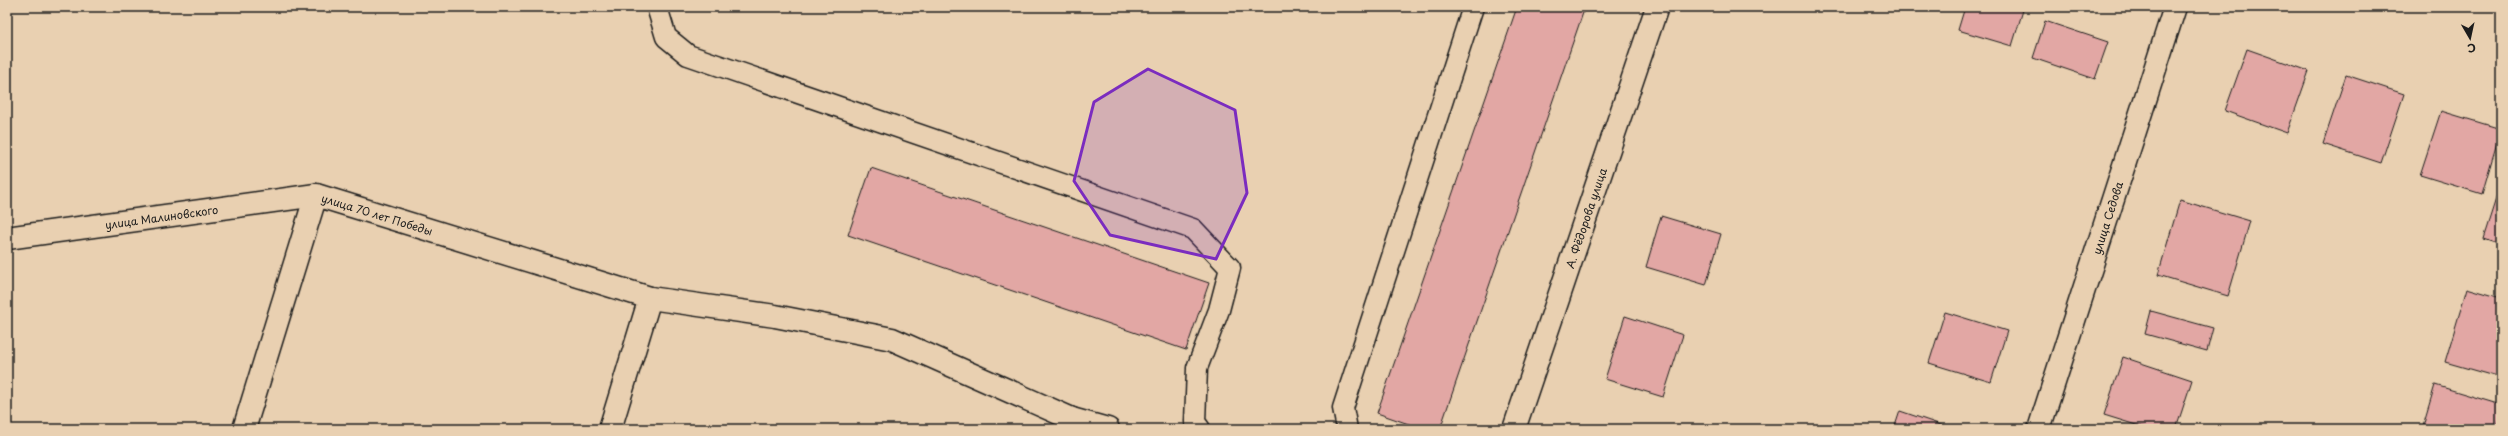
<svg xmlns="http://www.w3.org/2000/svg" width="2508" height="436" font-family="'Playpen Sans',sans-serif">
	<rect width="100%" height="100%" fill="#e9d0b1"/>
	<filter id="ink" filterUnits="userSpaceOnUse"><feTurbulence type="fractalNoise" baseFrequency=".025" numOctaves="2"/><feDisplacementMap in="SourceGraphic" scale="8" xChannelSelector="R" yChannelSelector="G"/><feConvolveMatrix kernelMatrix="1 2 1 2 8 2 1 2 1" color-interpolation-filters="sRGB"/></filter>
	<g filter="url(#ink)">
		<path fill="#e2a7a4" stroke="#1c1c1c" d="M 1517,7 L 1585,7 L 1440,429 L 1423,429 L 1377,413 Z
			M 1965,7 L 2024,7 L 2012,46 L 1958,30 Z
			M 2045,21 L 2108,42 L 2095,79 L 2033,58 Z
			M 2247,49 L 2309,71 L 2287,133 L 2225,111 Z
			M 2346,75 L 2404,94 L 2381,163 L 2323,144 Z
			M 2441,111 L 2501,129 L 2482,194 L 2420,175 Z
			M 871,168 L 1209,283 L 1186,350 L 848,235 Z
			M 2501,183 L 2501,245 L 2483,239 Z
			M 2180,200 L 2250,221 L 2228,296 L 2158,275 Z
			M 1661,216 L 1721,234 L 1706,285 L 1646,267 Z
			M 2467,288 L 2501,298 L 2501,378 L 2445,362 Z
			M 2151,311 L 2213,328 L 2207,351 L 2145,334 Z
			M 1945,312 L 2007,331 L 1991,382 L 1929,363 Z
			M 1625,316 L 1683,335 L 1663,397 L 1605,379 Z
			M 2123,357 L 2192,380 L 2176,429 L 2149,429 L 2104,415 Z
			M 2435,385 L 2501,405 L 2501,415 L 2497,429 L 2422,429 Z
			M 1900,411 L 1953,429 L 1894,429 Z"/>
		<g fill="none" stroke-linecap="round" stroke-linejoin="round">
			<defs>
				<path id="lane" d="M 657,7 L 666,37 L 688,55 L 1193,229 L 1230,268 L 1219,310 L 1197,368 L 1195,422 L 1200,429
					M 1347,429 L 1343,408 L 1473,7"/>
				<g id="street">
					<path id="s1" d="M 7,238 L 316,195"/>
					<path id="s2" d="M 244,429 L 316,195 L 650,298 L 775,316 L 892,339 L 1072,419"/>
					<path d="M 610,429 L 650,298"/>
					<path d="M 1069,429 L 1072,419 L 1108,429"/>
					<path id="s3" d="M 1514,429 L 1657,7"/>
					<path id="s4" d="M 2039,429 L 2175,7"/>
				</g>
			</defs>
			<use href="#lane" stroke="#1c1c1c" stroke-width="23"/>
			<use href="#street" stroke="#1c1c1c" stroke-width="25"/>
			<use href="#lane" stroke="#e9d0b1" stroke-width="20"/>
			<use href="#street" stroke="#e9d0b1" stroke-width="22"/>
		</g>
	</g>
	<path fill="#7b2cbf" fill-opacity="0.2" stroke="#7b2cbf" stroke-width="3" stroke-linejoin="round" d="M 1148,69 L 1235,110 L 1247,193 L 1216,259 L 1110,235 L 1074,181 L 1094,102 Z"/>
	<g text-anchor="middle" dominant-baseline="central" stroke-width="3" stroke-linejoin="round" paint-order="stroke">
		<g font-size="11" fill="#1c1c1c" stroke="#e9d0b1">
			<text stroke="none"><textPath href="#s2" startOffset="309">улица 70 лет Победы</textPath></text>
			<text stroke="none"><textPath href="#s1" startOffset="156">улица Малиновского</textPath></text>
			<text stroke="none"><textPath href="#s3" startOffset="223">А. Фёдорова улица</textPath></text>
			<text stroke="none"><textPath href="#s4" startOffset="222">улица Седова</textPath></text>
		</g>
	</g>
	<rect width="2508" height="436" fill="none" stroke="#e9d0b1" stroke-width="24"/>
	<rect x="12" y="12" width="2484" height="412" fill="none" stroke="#1c1c1c" stroke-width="1.5" filter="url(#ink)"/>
	<g transform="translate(2470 38) rotate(171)" stroke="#e9d0b1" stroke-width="3" paint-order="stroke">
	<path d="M0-3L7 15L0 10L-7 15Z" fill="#1c1c1c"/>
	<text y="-6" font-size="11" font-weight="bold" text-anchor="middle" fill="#1c1c1c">С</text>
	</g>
</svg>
